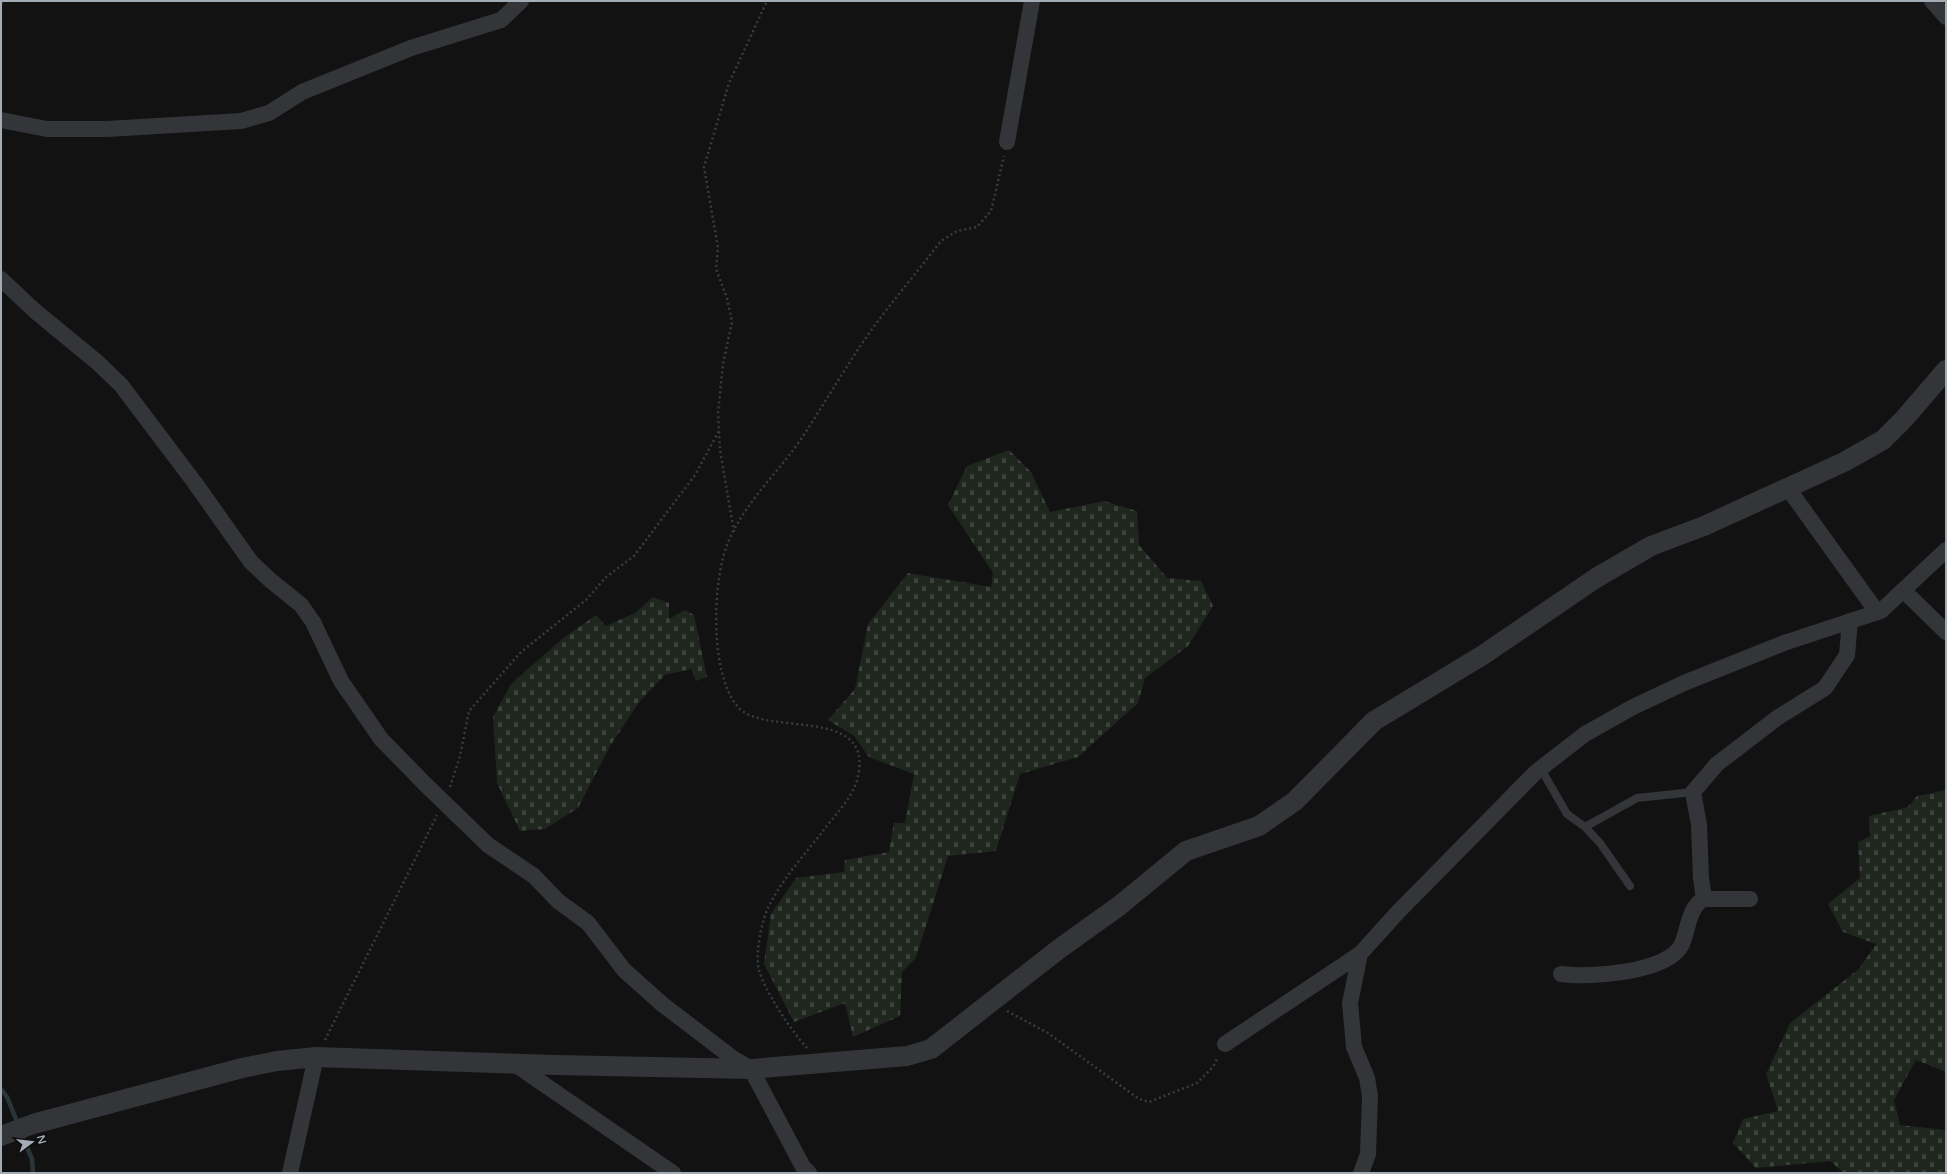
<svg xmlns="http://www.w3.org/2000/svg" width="1947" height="1174" font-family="'Varela Round',sans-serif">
	<defs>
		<pattern id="cemetery-stones" width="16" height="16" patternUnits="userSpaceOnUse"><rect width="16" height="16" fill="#1e261e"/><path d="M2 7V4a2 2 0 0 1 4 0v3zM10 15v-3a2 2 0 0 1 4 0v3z" fill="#3c433c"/></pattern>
	</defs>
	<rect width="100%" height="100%" fill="#121213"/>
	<path fill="url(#cemetery-stones)" d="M 1009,450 L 1031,472 L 1050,512 L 1104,501 L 1137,511 L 1139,545 L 1167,578 L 1201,581 L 1213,606 L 1188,646 L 1145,678 L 1138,703 L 1078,757 L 1020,774 L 996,851 L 948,856 L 916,958 L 902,972 L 900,1016 L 853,1037 L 845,1003 L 794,1022 L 764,964 L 771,914 L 796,878 L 844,872 L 845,860 L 889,852 L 894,823 L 905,823 L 914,774 L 869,757 L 854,736 L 828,720 L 855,689 L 868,624 L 908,573 L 991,587 L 993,573 L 948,505 L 967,466 Z
		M 653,597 L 669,603 L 669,619 L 685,610 L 694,615 L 707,677 L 696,681 L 691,669 L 665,675 L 640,701 L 610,746 L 578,808 L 545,829 L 520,831 L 497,783 L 493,717 L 511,684 L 562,639 L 596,615 L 606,626 L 635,613 Z
		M 1946,790 L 1946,1072 L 1916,1060 L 1894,1100 L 1900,1125 L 1946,1130 L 1946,1173 L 1844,1173 L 1830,1161 L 1756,1168 L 1733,1143 L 1743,1119 L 1778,1111 L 1766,1074 L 1790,1023 L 1859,969 L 1876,944 L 1843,932 L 1828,904 L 1860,878 L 1858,842 L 1870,836 L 1869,816 L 1908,807 L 1917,796 Z"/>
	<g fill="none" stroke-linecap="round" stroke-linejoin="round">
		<path stroke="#2a3539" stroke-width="4.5" d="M 1,1089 L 7,1097 L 18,1124
			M 21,1133 L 32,1159 L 33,1173"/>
		<path stroke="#393c3f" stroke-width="2.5" stroke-dasharray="2 3" stroke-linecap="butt" d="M 1,4 L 3,1
			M 734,532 L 720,450 L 718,413 L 723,364 L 732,322 L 727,298 L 716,269 L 718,248 L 704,167 L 729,83 L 767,1
			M 450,787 L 460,756 L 469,711 L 521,652 L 586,600 L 606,577 L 634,556 L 695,475 L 719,431
			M 1007,1011 L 1048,1033 L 1139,1099 L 1149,1102 L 1197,1083 L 1213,1067 L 1218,1057
			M 325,1040 L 437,815
			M 807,1048 C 792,1032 764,990 759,970 C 755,954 761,925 767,910 C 780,881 807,852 826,827 C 840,809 856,794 859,771 C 868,706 764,737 738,707 C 709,674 712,578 729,540 C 745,504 774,476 797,445 C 820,411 840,376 863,342 C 887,307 915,275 941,241 L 957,231 L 977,227 L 991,211 L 1004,156"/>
		<path stroke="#333538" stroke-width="8" d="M 1541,769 L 1567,814 L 1585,827 L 1600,843 L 1630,886
			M 1585,827 L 1637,798 L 1693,792"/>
		<path stroke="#333538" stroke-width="16" d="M 1932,1 L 1946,17
			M 1,120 L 47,129 L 107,129 L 241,121 L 269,113 L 302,92 L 411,48 L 501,20 L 521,1
			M 1007,142 L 1032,1
			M 1,279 L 35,311 L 97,362 L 121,385 L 195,483 L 251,562 L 270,580 L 301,605 L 313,622 L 341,681 L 381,739 L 425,784 L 488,845 L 534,876 L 558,901 L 588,923 L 624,970 L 662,1004 L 734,1059 L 751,1069 L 803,1167 L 809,1173
			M 1787,487 L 1877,612
			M 1903,590 L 1946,632
			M 1704,899 L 1701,878 L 1699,825 L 1693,792 L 1717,764 L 1777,718 L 1825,688 L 1847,655 L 1850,621
			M 1360,954 L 1350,1003 L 1354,1047 L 1367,1078 L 1370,1096 L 1368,1154 L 1361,1173
			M 1561,974 C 1588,978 1669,973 1682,944 C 1688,930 1689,906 1704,899 L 1750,899
			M 1225,1044 L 1360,954 L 1398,912 L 1536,772 L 1585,734 L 1633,707 L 1684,683 L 1784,643 L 1881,611 L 1946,550
			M 513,1063 L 673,1173
			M 290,1173 L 316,1057"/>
		<path stroke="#333538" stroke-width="20" d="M 1,1136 L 33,1124 L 242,1068 L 277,1061 L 316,1057 L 556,1065 L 751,1069 L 907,1056 L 931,1049 L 1059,949 L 1119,906 L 1186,851 L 1259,826 L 1295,801 L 1374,721 L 1483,655 L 1596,578 L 1651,546 L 1704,526 L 1844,462 L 1883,440 L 1904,419 L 1946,370"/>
	</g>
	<rect width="1947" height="1174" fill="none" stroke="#a3abb4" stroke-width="4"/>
	<g transform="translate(32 1142) rotate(75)" stroke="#0d0d0e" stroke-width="3" paint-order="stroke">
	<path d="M0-3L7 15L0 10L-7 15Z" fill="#a3abb4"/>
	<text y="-6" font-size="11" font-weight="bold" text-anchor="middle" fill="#a3abb4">N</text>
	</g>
</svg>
